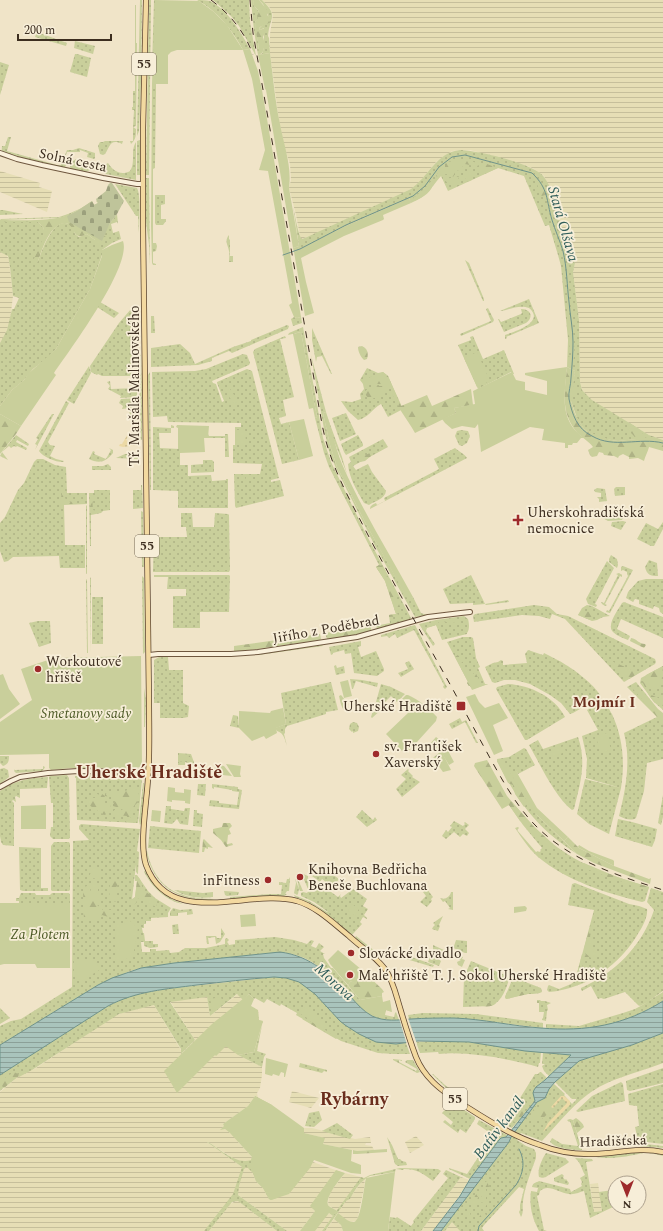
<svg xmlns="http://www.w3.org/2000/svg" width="663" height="1231" font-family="Spectral,serif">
	<defs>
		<pattern id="farmland-rules" width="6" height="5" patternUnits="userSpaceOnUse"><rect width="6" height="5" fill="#e6deb5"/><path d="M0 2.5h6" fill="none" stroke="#c6bf9b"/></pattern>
		<pattern id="grass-dots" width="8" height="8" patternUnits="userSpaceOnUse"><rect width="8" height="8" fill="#c9cf9b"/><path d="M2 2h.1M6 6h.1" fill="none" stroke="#aeb285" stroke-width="1.8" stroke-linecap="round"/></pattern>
		<pattern id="forest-firs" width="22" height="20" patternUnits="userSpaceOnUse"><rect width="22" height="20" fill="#c9cf9b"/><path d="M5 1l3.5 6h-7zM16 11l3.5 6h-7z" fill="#aeb285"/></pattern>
		<pattern id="sand-dots" width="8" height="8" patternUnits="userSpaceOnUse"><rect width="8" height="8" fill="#ecd9a5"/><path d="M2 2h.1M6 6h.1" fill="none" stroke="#cbbb8e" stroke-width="1.8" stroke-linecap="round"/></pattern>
		<pattern id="cemetery-stones" width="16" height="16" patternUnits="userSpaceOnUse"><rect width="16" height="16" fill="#bfc49a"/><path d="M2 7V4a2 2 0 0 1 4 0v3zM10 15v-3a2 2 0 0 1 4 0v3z" fill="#9ca07d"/></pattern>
		<pattern id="water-rules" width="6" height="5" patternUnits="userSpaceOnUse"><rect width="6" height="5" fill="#a9c4bc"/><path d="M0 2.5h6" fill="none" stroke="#8ba098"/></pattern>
	</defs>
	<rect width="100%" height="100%" fill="#f0e4c8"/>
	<path fill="url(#farmland-rules)" fill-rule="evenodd" d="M 262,0 L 663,0 L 663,440 L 649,435 L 604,408 L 592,400 L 582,390 L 580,382 L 579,320 L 573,272 L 575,263 L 570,255 L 559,218 L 560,210 L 556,205 L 544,176 L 534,169 L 528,166 L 470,150 L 460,150 L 452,151 L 436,162 L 417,185 L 411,189 L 315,234 L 301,239 L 300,236 L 296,215 L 289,188 L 291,180 L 290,164 L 284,146 L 279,121 L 270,53 L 270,34 L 273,15 L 270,8 Z
		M 0,171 L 40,183 L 39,187 L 52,191 L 47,212 L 0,192 Z
		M 0,252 L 7,255 L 9,261 L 13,296 L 10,320 L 7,330 L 0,343 Z
		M 238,994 L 243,1000 L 219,1019 L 258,1010 L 259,1020 L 263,1021 L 262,1025 L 238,1055 L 262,1067 L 262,1075 L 260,1088 L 257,1093 L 258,1098 L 255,1096 L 248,1106 L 223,1124 L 225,1126 L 221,1129 L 225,1129 L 230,1133 L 235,1129 L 244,1138 L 238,1142 L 252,1157 L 251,1160 L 253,1173 L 256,1181 L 263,1188 L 269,1199 L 271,1200 L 313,1162 L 341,1172 L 313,1209 L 315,1211 L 300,1231 L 287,1231 L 238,1195 L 205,1231 L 0,1231 L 0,1092 L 19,1076 L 36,1068 L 113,1017 L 122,1013 L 149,1006 L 154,1005 L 181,1050 L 182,1054 L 195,1040 L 170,1001 L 207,997 L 210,1016 ZM 207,1142 L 208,1142 L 236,1160 L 246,1162 L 242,1167 Z
		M 292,1091 L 319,1098 L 311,1108 L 289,1102 Z
		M 304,1128 L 312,1128 L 355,1139 L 370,1137 L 371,1143 L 366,1143 L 365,1145 L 372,1146 L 374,1150 L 357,1151 L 323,1144 L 324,1138 L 304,1133 Z
		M 416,1136 L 424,1145 L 410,1153 L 405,1142 Z
		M 345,1173 L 361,1177 L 362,1178 L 337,1211 L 328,1205 L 329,1194 Z
		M 461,1177 L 469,1180 L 460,1195 L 433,1231 L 421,1231 Z
		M 365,1178 L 364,1188 L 357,1221 L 351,1222 L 335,1217 L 346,1201 L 350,1199 L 353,1193 Z
		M 598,1183 L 602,1211 L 594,1212 L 590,1184 Z
		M 239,1201 L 241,1203 L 277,1231 L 209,1231 L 230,1204 L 234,1202 Z
		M 329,1213 L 333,1216 L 322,1231 L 308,1231 Z
		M 334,1219 L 341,1225 L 343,1231 L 325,1231 Z
		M 452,1222 L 459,1229 L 460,1231 L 445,1231 Z"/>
	<path fill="url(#grass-dots)" d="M 140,0 L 142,0 L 141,82 L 139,131 L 137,136 Z
		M 149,0 L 151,0 L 149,175 L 146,175 Z
		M 154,0 L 156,0 L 153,67 L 152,66 Z
		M 197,0 C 201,0 206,0 210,1 C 227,9 241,32 250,49 L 243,50 C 232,30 218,11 197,0 Z
		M 213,0 L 249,0 L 250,22 L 256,56 L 239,26 L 231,16 Z
		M 251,0 L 254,0 C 252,7 256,7 259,12 L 258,19 L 255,22 C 256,32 259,42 259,53 L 262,54 L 264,48 L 264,28 L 260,30 L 259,29 C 261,25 267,24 270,20 L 263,4 L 259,0 L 262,0 C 279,17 270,15 268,36 L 269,38 L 270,53 L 258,55 L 254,31 Z
		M 135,5 L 136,5 L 136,43 L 137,43 L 136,125 L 136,126 L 133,127 L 134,110 L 132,110 L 132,107 L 133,107 L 133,91 L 135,91 Z
		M 37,32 L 67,43 L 66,46 L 35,37 Z
		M 75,41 L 95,46 L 93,54 L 74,48 Z
		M 75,54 L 77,54 L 91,58 L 87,77 L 70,72 Z
		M 0,62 L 9,65 L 0,95 Z
		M 152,84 L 156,84 L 156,91 L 155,165 L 155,168 L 153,169 L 153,243 L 156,243 L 157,246 L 156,251 L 153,252 L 153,263 L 156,264 L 156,265 L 153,265 L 152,263 L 151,226 Z
		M 133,127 L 136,129 C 136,136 136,139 131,144 L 130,141 L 123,141 L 122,144 C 110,138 110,147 105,154 L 103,155 L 100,154 L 98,146 L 100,142 L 103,142 L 105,141 L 133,141 Z
		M 8,137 L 11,137 L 7,151 L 57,165 L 61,165 L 67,150 L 73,150 L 79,148 L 95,153 L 95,158 L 94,159 L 87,157 L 88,153 L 80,150 L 80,152 L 67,152 L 64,160 L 66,165 L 65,167 L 62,168 C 52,166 8,157 3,152 C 1,150 2,148 2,146 L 5,146 Z
		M 140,140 L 140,175 L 137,175 L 137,141 Z
		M 136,142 L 136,180 L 106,174 C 103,170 104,165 108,163 C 113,171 121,176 130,171 C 136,162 130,151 136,142 Z
		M 460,150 C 476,150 535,164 544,177 C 552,187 552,200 560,210 L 559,218 L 570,255 L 575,263 L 573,272 L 579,320 L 580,382 L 582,390 L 592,400 L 649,435 L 648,438 L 618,441 L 611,440 L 602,438 L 588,432 L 584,429 L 577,418 L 571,401 L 571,395 L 575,371 L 567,367 L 568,340 L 561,266 L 558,255 L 549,225 L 545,226 L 524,176 L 498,168 L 448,191 L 441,176 C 431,188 426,197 411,203 L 409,198 L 341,228 L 294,252 L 293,248 L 299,246 L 293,206 C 295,214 298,235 302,239 L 307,237 L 411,189 C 428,177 437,152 460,150 Z
		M 76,159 L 88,162 L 88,164 L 89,164 L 90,163 L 97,166 L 86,172 L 72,169 L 71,170 C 69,166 71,161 76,159 Z
		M 146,178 L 149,178 L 150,265 L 149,245 L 146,222 Z
		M 115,184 L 137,188 C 141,194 139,224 139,233 C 138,227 139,222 138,216 L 136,216 Z
		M 155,195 L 165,195 L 165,204 L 161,205 L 161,219 L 166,219 L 166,221 L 163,225 L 156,225 L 155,223 Z
		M 84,207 L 67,216 L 57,218 L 0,220 L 1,219 L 59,217 L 68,214 Z
		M 0,210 L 3,210 L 23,214 L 0,215 Z
		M 117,214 L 118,224 L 117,222 L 111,224 L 113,233 L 119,231 L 121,239 L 112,243 L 102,250 L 102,255 L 90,289 L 56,349 L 46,359 L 33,369 L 23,381 L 12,390 L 0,406 L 0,343 L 7,330 L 12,309 L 14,309 L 19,298 L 13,296 L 10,267 L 8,256 L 0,252 L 0,222 L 38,222 C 39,223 42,226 43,227 C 47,233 39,255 37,263 C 42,252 51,222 65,223 C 72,223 74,229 75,234 L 79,237 L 87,234 L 95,240 L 104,234 L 110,223 Z
		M 229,235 L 229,239 L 230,240 L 230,256 L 233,256 L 233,262 L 229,262 C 229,258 230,254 229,251 C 228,245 224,241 229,235 Z
		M 465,260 L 469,263 L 484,299 L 484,301 L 483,301 Z
		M 529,299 L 539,323 L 506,337 L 507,338 L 505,339 L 505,335 C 514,332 546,322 529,308 C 519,304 509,310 500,311 Z
		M 100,302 L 119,313 L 114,318 L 97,307 Z
		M 134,305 L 136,306 L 137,376 L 102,376 L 98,374 L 97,375 L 91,372 L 90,366 L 119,323 L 131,309 L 135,309 L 136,308 Z
		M 488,308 L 494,320 L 493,322 L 461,336 L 460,334 L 491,321 L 486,309 Z
		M 521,309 C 531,309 534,317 526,323 L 504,332 L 498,319 L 499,319 L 501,322 L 521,314 L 522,313 Z
		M 151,316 L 154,316 L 155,333 L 151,333 Z
		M 294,317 L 297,318 L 301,317 L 302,323 L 293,326 L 291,319 Z
		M 287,325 L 289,326 L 288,329 L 232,353 L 229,351 L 212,358 L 212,361 L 198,365 L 151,367 L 151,348 L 180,344 L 190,353 L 195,364 L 233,347 L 251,341 L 251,340 Z
		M 303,327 L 323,438 L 331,462 L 367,536 L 411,618 L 409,620 L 378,629 L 376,627 L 375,624 L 379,622 L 380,625 L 390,623 L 389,615 L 396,614 L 385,581 L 376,567 L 379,565 L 329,467 L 324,453 L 315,418 L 317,417 L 301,332 L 288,335 L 289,333 Z
		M 312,328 L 332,374 L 331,374 L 322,356 L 317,357 L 316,362 L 312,340 Z
		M 285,336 L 286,338 L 280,339 L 294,397 L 283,400 L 286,416 L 279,418 L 281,424 L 289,422 L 299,460 L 282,464 L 253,352 L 255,349 Z
		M 473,336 L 483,359 L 504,350 L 514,374 L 513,374 L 511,372 L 478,389 L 458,345 L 471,340 L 470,337 Z
		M 243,354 L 247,355 L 250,363 L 249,365 L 212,381 L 213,383 L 216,384 L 222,402 L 224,401 L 217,383 L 217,382 L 247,369 L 252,371 L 279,478 L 271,480 L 271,482 L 280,480 L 284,496 L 236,508 L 235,506 L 234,474 L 260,474 L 262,464 L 233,463 L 233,445 L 235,445 L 235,427 L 241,427 L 241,423 L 168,422 L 167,416 L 153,417 L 152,372 L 195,371 L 206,369 Z
		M 139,355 L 141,355 C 142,383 142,412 142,440 L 140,440 Z
		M 311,355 L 326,412 L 323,413 L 330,445 L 337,467 L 366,524 L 408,599 L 413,597 L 421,613 L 427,615 L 415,617 L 374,544 L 335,466 L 329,451 L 324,429 Z
		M 89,366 L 91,373 L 74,404 L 67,400 Z
		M 367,368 L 378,373 L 383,372 L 388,376 L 403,409 L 388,417 L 381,404 C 372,409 368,418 358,420 L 348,411 L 341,401 L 352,402 L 361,399 L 360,394 L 364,389 L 363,384 L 360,380 Z
		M 150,372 L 151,490 L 150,490 L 148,375 Z
		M 110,381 L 111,389 L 137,388 L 137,397 L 120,398 L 121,396 L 108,389 L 110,386 L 107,382 Z
		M 137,398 L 138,423 L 137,424 L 132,418 L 130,418 L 129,408 L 122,409 L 123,406 L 119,403 L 121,399 Z
		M 66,401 L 69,403 L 48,442 L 50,445 L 55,446 L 50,456 L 56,459 L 64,461 L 63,462 C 55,462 43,457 39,451 Z
		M 346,413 L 356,434 L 340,441 L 332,418 Z
		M 52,414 L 54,414 L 35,450 L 37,445 L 35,444 L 38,439 L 36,438 Z
		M 327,416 L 342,457 L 347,474 L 334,441 Z
		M 171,425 L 174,426 L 174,428 L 171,428 L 171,433 L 159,433 L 160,448 L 180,449 L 180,465 L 188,465 L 188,476 L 211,475 L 212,481 L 226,480 L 226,479 L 228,479 L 228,508 L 178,508 L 178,491 L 153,490 L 153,427 L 171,428 Z
		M 461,430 L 468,431 L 470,436 L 467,443 L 462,446 L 459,445 L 455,436 L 457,431 Z
		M 208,434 L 209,436 L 225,436 L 225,434 L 228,434 L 229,457 L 225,457 L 225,438 L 208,438 Z
		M 16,435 L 29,444 L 28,446 L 17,440 L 16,442 L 27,448 L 26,450 L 17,446 L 16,447 L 14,446 L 11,448 L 9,446 L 2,452 L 8,460 L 0,456 L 2,452 Z
		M 358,435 L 363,444 L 363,446 L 346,455 L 344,452 L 341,444 Z
		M 383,439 L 388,447 L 353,466 L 356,470 L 368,464 L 372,472 L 386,491 C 385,499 375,501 369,505 L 364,503 C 357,491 349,478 348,464 L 351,462 L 349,457 Z
		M 109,448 L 113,450 L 113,453 C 106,462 99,464 89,459 L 93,451 L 95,452 L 94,454 L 106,459 L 111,450 Z
		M 455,448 C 459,452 464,453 467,458 L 370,509 C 370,506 373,504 376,503 L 377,505 L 385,501 L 384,498 L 439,469 L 434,459 Z
		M 125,454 L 139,454 L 139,459 L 116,458 Z
		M 37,459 L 43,459 L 55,465 L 66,467 L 67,493 L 87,493 L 87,504 L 64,505 L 65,545 L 85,545 L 85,568 L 60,568 L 59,556 L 13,557 L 8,561 L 4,562 L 0,551 L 0,523 L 5,517 L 18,490 L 24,483 L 34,462 Z
		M 203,460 L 212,460 L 214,462 L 214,472 L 191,473 L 191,465 L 203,464 Z
		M 108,464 L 111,467 L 111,470 L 92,470 L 92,466 L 103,466 Z
		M 141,485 L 142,485 L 143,508 L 133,509 L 133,490 L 141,490 Z
		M 616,487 L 625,487 L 625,495 L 615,496 L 614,489 Z
		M 597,488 L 605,489 L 607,501 L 599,502 L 599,499 L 597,497 L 601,497 L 601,493 L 595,492 L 594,490 Z
		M 94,490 L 110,490 L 110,510 L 103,511 L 101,513 L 91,515 L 91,546 L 90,546 L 89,493 L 94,493 Z
		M 86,505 L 87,506 L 87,573 L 86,574 Z
		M 141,511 L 143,512 L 144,567 L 142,567 Z
		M 181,513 L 192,513 L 193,527 L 214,527 L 215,513 L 228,514 L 229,515 L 230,570 L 229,572 L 153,572 L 154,537 L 187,537 L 186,527 L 181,527 Z
		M 598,514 L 600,514 L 601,517 L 624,515 L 622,520 L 608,521 L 599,516 Z
		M 623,521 L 626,522 L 621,530 L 611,526 L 612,522 Z
		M 663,522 L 663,529 L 654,546 L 651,546 L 637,539 L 646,523 L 658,529 Z
		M 611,555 L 617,559 L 618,565 L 617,568 L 609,562 L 609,559 Z
		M 649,560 L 657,563 L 658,576 C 650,576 647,575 645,567 Z
		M 607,561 L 614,568 L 595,604 L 597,605 L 596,607 L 588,604 L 586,599 Z
		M 623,566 L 633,570 L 610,613 L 606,612 L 607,610 L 609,611 L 628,576 L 627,574 L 627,572 L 623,570 L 621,571 L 621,567 Z
		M 619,573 L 622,575 L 622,577 L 620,576 L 605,604 L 607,605 L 605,606 L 602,604 L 601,602 L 604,603 L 618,575 L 616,574 Z
		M 154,575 L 229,575 L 230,576 L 229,612 L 200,612 L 200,628 L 173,628 L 173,596 L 186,596 L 186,589 L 167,589 L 168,577 L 154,577 Z
		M 471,575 L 485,604 L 508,600 L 509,602 L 486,605 L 485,604 L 473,605 L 473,603 L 450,604 L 443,589 Z
		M 142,576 L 144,578 L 145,652 L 143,654 Z
		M 91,577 L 91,653 L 90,579 Z
		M 86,579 L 87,580 L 88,653 L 87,653 Z
		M 646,579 L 663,579 L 663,614 L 660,612 L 659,608 L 654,606 L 653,609 L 639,604 L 639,600 L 635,599 L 633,602 L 626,598 L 628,592 L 638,581 Z
		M 92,597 L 103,597 L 103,644 L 92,644 Z
		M 624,602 L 663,617 L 663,638 L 621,619 L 617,629 L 630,636 L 628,640 C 623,638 617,636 613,632 C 606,625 618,610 622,603 Z
		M 534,605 L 549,607 L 557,614 L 568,616 L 655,659 L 656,662 L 655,664 L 624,682 L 565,619 L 552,614 L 550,619 L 539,616 L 522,615 L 474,622 L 473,616 L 475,614 Z
		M 587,605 L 592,606 L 610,616 L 603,617 L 597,620 L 592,621 L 578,615 L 582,608 Z
		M 464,616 L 468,619 C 469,623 470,629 467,633 L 467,634 L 442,640 L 436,625 L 427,628 L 426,631 L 435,644 L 433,646 L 419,624 L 436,620 Z
		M 38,621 L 50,621 L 51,643 L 39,647 L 29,623 Z
		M 415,625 L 447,687 L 445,689 L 443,687 L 444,685 L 414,630 L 397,638 L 395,634 L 389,638 L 387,636 L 381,637 L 381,635 Z
		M 463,637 L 471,637 L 473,638 L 476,658 L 480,667 L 478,668 L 485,684 L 488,684 L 473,689 L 470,686 L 469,686 L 467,683 L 468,682 L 447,642 Z
		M 361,641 L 361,646 L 358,647 L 361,657 L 376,651 L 384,669 L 384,671 L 377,676 L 354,673 L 351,653 L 345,654 L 344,650 L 333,653 L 333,654 L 331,655 L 329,647 Z
		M 322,645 L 323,646 L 258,655 L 264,653 Z
		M 528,650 L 543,655 L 544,653 C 551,657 559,660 566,665 C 575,670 598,688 601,697 L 573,713 L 570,714 L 561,703 L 550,695 L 530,684 L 515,680 L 504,680 L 495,683 L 492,682 L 485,667 L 493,663 L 498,662 L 501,660 L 503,661 L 503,665 L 527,663 L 525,654 Z
		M 159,657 L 168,657 L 169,670 L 183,670 L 183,703 L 189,706 L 188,717 L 183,718 L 160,718 L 160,703 L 154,703 L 154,660 Z
		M 409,661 L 414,669 L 401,677 L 398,673 L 408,669 L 405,663 Z
		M 336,665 L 337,668 L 344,666 L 345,673 L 336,675 L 334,666 Z
		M 663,666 L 663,710 L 654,702 L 640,683 L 641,678 Z
		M 350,679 L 362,680 L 378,683 L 377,687 L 356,681 L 353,689 L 352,689 Z
		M 331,682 L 338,710 L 326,712 L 326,714 L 287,726 L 285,729 L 285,733 L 284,734 L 287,746 C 285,740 284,733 277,731 L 275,728 L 286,724 L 281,693 Z
		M 636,682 L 658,709 L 663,713 L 663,759 L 647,763 L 644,791 L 636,818 C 632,821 624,819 619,816 C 626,788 631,761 624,733 L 657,717 L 627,687 Z
		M 381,684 L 391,687 L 405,694 L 397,702 L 391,696 L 383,704 L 376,702 Z
		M 508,684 C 530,685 555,697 565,717 L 527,740 L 525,740 L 496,689 L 497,687 Z
		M 144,688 L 146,700 L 145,727 L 144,727 Z
		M 604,701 C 608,704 609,710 612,714 C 623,738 625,762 621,788 L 586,778 L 587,759 L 582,736 L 598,730 L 587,710 Z
		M 377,703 L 380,704 L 383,708 L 372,718 L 371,717 L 375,704 Z
		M 233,715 L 238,716 L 239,728 L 230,726 Z
		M 460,718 L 462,722 L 466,720 L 478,743 L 476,743 L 465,722 L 452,729 L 449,724 Z
		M 353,722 L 357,723 L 359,727 L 358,731 L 353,733 L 353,731 L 352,732 L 349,729 L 350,724 Z
		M 578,737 C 587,763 580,784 574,809 L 572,810 C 555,797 540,764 529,745 L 538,740 L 543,749 Z
		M 524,748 L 526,749 L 535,765 L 518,774 L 516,771 L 537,815 L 577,854 C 537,829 518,802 497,761 L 497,759 L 509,757 Z
		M 178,753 L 191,754 L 195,765 L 188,765 L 188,763 L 185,762 L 185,765 L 178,765 Z
		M 0,756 L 9,756 C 9,762 8,764 3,766 L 0,763 Z
		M 43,766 L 45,767 L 44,769 L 42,771 L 16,773 L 14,771 L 15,769 L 15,770 L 43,769 Z
		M 4,768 L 8,770 L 9,777 L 0,784 L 0,769 Z
		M 408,769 L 409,770 L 408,771 L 413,776 L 412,777 L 420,782 L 402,797 L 396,789 L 406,779 L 401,775 Z
		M 67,775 L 69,778 L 70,837 L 69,839 L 53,839 L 50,836 L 51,827 L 53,827 L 53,803 L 51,803 L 49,777 L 50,776 Z
		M 105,775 L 106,778 L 115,778 L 116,775 L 137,775 L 138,778 L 142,779 L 138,823 L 77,820 L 76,778 L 75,778 L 75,776 Z
		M 47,777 L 48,777 L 47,788 L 20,789 L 20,798 L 16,796 L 15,797 L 16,802 L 13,800 L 12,801 L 14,803 L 14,846 L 3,845 L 1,842 L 0,836 L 0,791 C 15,780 30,778 47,777 Z
		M 585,779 L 621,788 L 609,834 L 589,824 L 577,814 Z
		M 143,783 L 144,783 L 142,822 L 140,825 L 139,821 Z
		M 198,784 L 206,784 L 205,796 L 197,795 Z
		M 212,784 L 238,787 L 238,789 L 242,790 L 239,809 L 209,806 L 210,800 L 219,801 L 219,803 L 237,805 L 239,792 L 232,791 L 232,790 L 214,787 L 214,789 L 212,788 Z
		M 663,795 L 663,817 L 661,825 L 658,823 Z
		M 512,802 C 525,816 537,831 552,843 C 580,866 616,877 649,887 L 645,901 L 642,902 C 606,893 567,881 538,857 C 529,849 522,838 515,828 L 518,827 L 519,828 L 517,830 L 536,852 L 538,851 L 539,852 L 541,851 L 540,850 L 542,848 L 523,825 L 509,805 Z
		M 166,806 L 171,806 L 171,809 L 184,811 L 185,808 L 190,808 L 188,825 L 180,824 L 177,819 L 172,824 L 164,823 Z
		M 194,810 L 197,810 L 197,813 L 203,814 L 202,827 L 193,826 Z
		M 362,810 L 373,820 L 375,817 L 377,820 L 367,827 L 356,817 Z
		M 618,819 L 632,822 L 657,829 L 655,840 L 652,847 L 615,836 Z
		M 454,821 L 463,826 L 465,824 L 464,823 L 465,822 L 469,825 L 465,829 L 469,833 L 467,836 L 463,834 L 460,837 L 454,832 L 446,839 L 442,836 L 446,830 L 448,832 L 452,827 L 450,826 Z
		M 81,824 L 140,829 L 137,851 L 139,852 L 138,874 L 136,872 L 136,865 L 132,899 L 135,897 L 137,881 L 135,881 L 135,875 L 137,875 L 148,891 L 155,898 L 171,908 L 168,913 L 168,917 L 151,918 L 151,921 L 146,921 L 146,924 L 144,924 L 144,928 L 142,928 L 143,933 L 144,933 L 145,941 L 153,941 L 153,944 L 158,944 L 158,947 L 150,948 L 144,946 L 144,942 L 141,942 L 142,952 L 150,952 L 150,949 L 156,949 L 156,951 L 169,950 L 170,953 L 179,952 L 185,948 L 206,948 L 225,944 L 225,939 L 227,938 L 229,940 L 227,942 L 228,943 L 229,945 L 235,944 L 235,940 L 275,937 L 294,940 L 307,944 L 311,940 L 314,941 L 311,946 L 316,948 L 319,943 L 324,947 L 320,951 L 325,954 L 323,954 L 324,958 L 331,968 L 333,968 L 361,1001 L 379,1004 L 392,1012 L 386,1010 L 385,1015 L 394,1017 L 395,1013 L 396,1012 L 399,1020 C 384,1022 370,1017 359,1007 C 355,1004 352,999 349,996 C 337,984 326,971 312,962 C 302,956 291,953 280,952 L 174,963 L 141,968 L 130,971 L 98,985 L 0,1045 L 0,1026 L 11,1021 L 21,1019 L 72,987 L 73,841 L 89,840 L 79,829 L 79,826 Z
		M 150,826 L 201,831 L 199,853 L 148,848 Z
		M 54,842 L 69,842 L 70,844 L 70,890 L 69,891 L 52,891 L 51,890 L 51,846 Z
		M 19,847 L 41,848 L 41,888 L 48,888 L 48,891 L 23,891 L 20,890 Z
		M 146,851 L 147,851 C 155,888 178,899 214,899 C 209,901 204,900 198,899 C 169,897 152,879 146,851 Z
		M 322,867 L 339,879 L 331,890 L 328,888 L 330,885 L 322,879 L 320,882 L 308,873 L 309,872 L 315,876 Z
		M 145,870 C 151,882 160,892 172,899 C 175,901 180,902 183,904 C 166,901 152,887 144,872 Z
		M 303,874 L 308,876 L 308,878 L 312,881 L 314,880 L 312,885 L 309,886 L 308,889 L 302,875 Z
		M 289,877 L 290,879 L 289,891 L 287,891 L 285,894 L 281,894 L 282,885 L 279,885 L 279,882 L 286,883 L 287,879 L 289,879 Z
		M 297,877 L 303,891 L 300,891 L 299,889 L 298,894 L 297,895 L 294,893 L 296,883 L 295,878 L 299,889 Z
		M 315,883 L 326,891 L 327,889 L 338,897 L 341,894 L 340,896 L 341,898 L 353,889 L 367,899 L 363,906 L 368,909 L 364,915 L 367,918 L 367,919 L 363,917 L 360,922 L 362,924 L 352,935 L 320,909 L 310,903 L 295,897 L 294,895 L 309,901 L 327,912 L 328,912 L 314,902 L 301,896 L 301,893 L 303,892 L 307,893 Z
		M 575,883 L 629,904 L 639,906 L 647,909 C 648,916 643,926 639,932 C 621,964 587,989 549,992 L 547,990 L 548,986 L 549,985 L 559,989 L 571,984 L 575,981 L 594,910 L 568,905 L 572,884 Z
		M 651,888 L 663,892 L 663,991 L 650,1000 L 663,992 L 663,1001 C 637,1017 608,1028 577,1030 C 567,1030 556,1029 546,1029 L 546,1024 L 579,1026 L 623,1013 L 635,1009 L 648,1002 L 640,1006 L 638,1005 L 625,992 L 604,999 L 601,998 L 598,999 L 591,986 L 582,991 L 581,989 L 581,988 C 615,973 642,946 654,910 L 647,902 Z
		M 427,889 L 433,897 L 431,899 L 432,901 L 427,907 L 420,902 L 426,896 L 423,892 Z
		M 174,890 L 203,893 L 213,892 L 213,897 C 200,899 186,897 174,890 Z
		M 224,891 L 239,892 L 238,895 L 227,896 L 225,895 Z
		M 451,892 L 453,892 L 453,910 L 448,909 L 450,908 L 445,901 L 443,902 L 440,898 C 445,900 450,897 451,892 Z
		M 21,893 L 35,893 L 36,895 L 50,895 L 52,893 L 69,893 L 70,895 L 70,903 L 17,903 L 19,903 L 19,901 L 16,901 L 16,898 L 19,898 L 20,895 Z
		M 270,894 L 287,894 L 284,896 L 230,899 L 230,897 Z
		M 173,908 L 180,910 L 192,909 L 193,914 L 187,915 L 187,912 L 178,913 L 178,916 L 170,916 L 170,912 Z
		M 443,916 L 439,925 L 440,926 L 438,931 L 432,929 L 433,927 L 435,925 L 433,923 Z
		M 178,924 L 179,934 L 173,934 L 172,925 Z
		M 221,928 L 225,934 L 220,942 L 216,944 L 215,937 L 208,938 L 209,944 L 207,944 L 206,936 L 216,936 L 217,938 L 221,938 Z
		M 356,936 L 376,952 L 378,951 L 376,954 L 372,952 L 355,938 Z
		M 456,940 L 467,941 L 467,953 L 465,953 L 451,947 L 452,945 L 454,946 Z
		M 433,945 L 446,951 L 445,956 L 440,957 L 433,950 Z
		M 432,952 L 438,959 L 441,961 L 439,966 L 428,962 Z
		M 400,954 L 408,957 L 409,956 L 434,965 L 433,967 L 396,956 Z
		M 471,961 L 510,977 C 506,988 503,1001 491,1006 L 463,1007 L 464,977 Z
		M 274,977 C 282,977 290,978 298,981 C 309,986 318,997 326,1006 C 349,1031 371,1046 406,1043 L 410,1054 L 394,1054 L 378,1053 L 341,1041 L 296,1015 L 297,1013 L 281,1004 L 280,1006 L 267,999 L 264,1003 L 255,998 L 254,999 L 249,994 L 243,1000 L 237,994 L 210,1016 L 207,997 L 170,1002 L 195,1040 L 181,1054 L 181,1049 L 154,1005 L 119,1014 L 32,1070 L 19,1077 L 18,1075 L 0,1091 L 0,1075 L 108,1006 L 123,999 L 138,994 L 166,989 Z
		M 515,978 L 541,988 L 542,992 C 536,995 529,993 523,995 C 517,996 512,998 506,999 L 505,997 L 512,980 Z
		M 537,1000 L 540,1000 L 541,1001 L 545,1001 L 551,1003 L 547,1005 L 548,1010 L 547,1011 L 546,1021 L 542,1020 L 542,1019 L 543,1018 L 544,1012 L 539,1012 L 539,1003 L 537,1003 Z
		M 0,1008 L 10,1018 L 0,1024 Z
		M 423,1013 L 476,1014 L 543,1023 L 543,1028 L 468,1019 L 409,1019 L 408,1015 Z
		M 262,1025 L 257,1051 L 266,1054 L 264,1057 L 262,1067 L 238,1055 L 254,1052 Z
		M 663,1033 L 663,1063 C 638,1073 609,1078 587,1095 C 570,1108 556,1126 542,1141 L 521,1133 L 517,1140 L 526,1146 L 534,1149 L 536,1153 L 536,1158 C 531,1172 525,1186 523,1201 C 522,1207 524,1212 521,1217 L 519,1212 L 520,1210 L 520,1205 L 524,1189 L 519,1187 L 485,1224 L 482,1228 L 484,1231 L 460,1231 L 452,1222 L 445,1231 L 441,1231 L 509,1142 L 511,1137 L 537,1102 L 545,1098 L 549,1089 L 554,1084 L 565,1094 L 564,1095 L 572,1104 L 576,1100 L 576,1099 L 572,1099 L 555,1082 L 579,1061 L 591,1057 L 632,1045 Z
		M 444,1041 L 469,1042 L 541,1052 L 540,1063 L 539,1063 L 538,1067 C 510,1059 467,1051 439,1054 L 438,1052 L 420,1053 L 416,1042 Z
		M 543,1053 L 570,1054 L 571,1055 L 549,1076 L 544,1071 L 542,1066 L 545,1064 L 542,1064 Z
		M 393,1059 L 402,1060 L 402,1061 L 399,1060 L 399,1062 L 416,1071 L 417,1069 L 405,1062 L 407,1060 L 413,1060 L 420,1072 L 417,1073 L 393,1060 Z
		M 300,1063 L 327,1070 L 327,1072 L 324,1071 L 322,1073 L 299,1067 Z
		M 663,1068 L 663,1083 L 630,1091 L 627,1090 L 626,1081 Z
		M 540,1072 L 541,1072 L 547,1078 L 536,1087 L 535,1101 L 512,1128 L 506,1125 L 507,1123 L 506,1122 L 525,1102 L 520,1098 L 535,1074 L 538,1074 Z
		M 432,1074 L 433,1074 L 446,1086 L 460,1094 L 458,1096 L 445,1087 Z
		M 621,1082 L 623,1084 L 625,1101 L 578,1112 L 576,1111 L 592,1096 Z
		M 663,1084 L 663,1144 L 638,1141 L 635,1127 L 639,1126 L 637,1106 L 629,1105 L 628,1094 Z
		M 255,1096 L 272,1105 L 275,1114 L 303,1150 L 303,1154 L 298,1154 L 277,1198 L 271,1200 L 269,1199 L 263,1188 L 256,1181 L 253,1173 L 247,1167 L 244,1169 L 239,1186 L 238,1195 L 287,1231 L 277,1231 L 238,1201 L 232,1202 L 209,1231 L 204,1231 L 233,1194 L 242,1167 L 207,1142 L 208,1142 C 220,1149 236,1165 251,1160 L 252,1157 Z
		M 452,1102 L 475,1117 L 475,1119 L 466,1133 L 460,1129 L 458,1133 L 443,1122 L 445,1120 L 451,1125 L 453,1122 L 442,1113 Z
		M 319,1111 L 322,1120 L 314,1127 L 305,1126 L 309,1113 Z
		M 570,1119 L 573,1120 L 582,1150 C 573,1150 556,1149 550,1142 L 552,1138 L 562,1144 L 578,1146 L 570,1121 L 569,1122 L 567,1120 Z
		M 479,1120 L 507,1135 L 505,1138 L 501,1138 L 499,1140 L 470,1179 L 449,1169 L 449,1168 L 467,1174 L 493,1135 L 477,1124 Z
		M 337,1123 L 353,1135 L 350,1139 L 322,1131 Z
		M 387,1137 L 392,1145 L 398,1159 L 400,1159 L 402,1161 L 406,1162 L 407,1165 L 398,1166 L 395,1164 Z
		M 638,1143 L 663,1146 L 663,1148 L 639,1146 Z
		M 638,1152 L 646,1152 L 663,1155 L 663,1156 C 657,1155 649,1152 644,1153 C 629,1156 611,1160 596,1157 Z
		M 546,1153 L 565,1158 L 569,1162 C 567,1164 549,1175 546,1177 C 543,1178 542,1178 539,1177 C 537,1170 542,1159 546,1153 Z
		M 575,1158 L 592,1159 L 593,1161 L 586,1162 L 594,1212 L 602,1211 L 599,1192 L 613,1190 L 615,1206 L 590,1218 L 584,1191 C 580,1192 574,1195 569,1194 C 559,1193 548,1183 540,1191 L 539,1195 L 537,1196 L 544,1230 L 547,1231 L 539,1231 C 532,1218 529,1206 531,1191 L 537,1192 L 538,1188 L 532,1187 C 533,1182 536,1183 539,1181 L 570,1189 L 571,1192 L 582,1186 L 581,1184 L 582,1182 L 580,1178 L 585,1175 C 581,1168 581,1163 575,1158 Z
		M 400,1168 L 438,1169 L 441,1171 L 433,1181 C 422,1173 417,1169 404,1169 L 403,1170 L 396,1169 L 395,1172 L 370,1176 C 361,1180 354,1191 350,1199 L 346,1201 L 325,1231 L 322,1231 L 361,1177 L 364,1178 L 370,1175 Z
		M 446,1170 L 461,1177 L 421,1231 L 388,1231 L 390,1217 L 396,1218 L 397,1217 L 411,1226 L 414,1222 L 413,1221 L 448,1178 L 443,1174 Z
		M 562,1174 L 564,1176 L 563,1177 L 565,1180 L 566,1179 L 569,1183 L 568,1185 L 556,1182 L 554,1181 L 554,1178 Z"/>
	<path fill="url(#forest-firs)" d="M 254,0 L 259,0 L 268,11 L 267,15 L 271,18 L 269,23 L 260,27 L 259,29 L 260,30 L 265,28 L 266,30 L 263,37 C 265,42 265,51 261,54 L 259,53 C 259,42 255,32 255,22 L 258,18 L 257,16 L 259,12 C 257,7 251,7 254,0 Z
		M 459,160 L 465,160 L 478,163 L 479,165 C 476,168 468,164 464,164 L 461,170 L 458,171 L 454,168 L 455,174 L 453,177 L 446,174 L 438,177 L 436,176 L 440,168 L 445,168 L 445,164 L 448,162 Z
		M 482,163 L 484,163 L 498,168 L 482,175 C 477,172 478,167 482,163 Z
		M 469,171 L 472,172 L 473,177 L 472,180 L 467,182 L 464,176 L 466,173 Z
		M 458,176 L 459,177 L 458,180 L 458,183 L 453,184 L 446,182 L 447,179 L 450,178 L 455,178 Z
		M 433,180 L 434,181 C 433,191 423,198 414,201 L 413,198 L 424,189 L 425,186 Z
		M 537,183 L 539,183 L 544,185 L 545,195 L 542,196 L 540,195 Z
		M 103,194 L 104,236 L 106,237 L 107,240 L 102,239 L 101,241 L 101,244 L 99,245 L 97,244 L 95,240 L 87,234 C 72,241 77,229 67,223 C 49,223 43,249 37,263 L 33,261 C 36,254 47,234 43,227 C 42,226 39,223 38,222 L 0,222 L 0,220 C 20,220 50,222 68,215 C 77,212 84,206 92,201 L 94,205 L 98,203 L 96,201 Z
		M 568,317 L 571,317 C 572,328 578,356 571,365 L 568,364 L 568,357 L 571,355 L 571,353 L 568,340 Z
		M 362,346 C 367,348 369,353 367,359 L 364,360 C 361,357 358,352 358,347 Z
		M 567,367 L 575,371 L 573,386 L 577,392 L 576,394 L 572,393 L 571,401 L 575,414 L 584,429 L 588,432 L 611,440 L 618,441 L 636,439 C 634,434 622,428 630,423 L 639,429 L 645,436 L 644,438 L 647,437 L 649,435 L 663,440 L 663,451 L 649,447 C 648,452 645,456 644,461 L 638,458 L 629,459 L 629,457 L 623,454 L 619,456 L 618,458 L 614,456 L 604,455 L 603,453 L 599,452 L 597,456 L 592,457 L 590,455 L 588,450 L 593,447 C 588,440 580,437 575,430 C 560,410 565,389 567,367 Z
		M 383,372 L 388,376 L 401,406 L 427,395 L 432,406 L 471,389 L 473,405 L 454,408 L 456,413 L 415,433 C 407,418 395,406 391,389 L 388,388 C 383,396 377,398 369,399 L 365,394 L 366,390 L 379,386 L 385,386 L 383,384 L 374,384 L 364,386 L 363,380 Z
		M 0,414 L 21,426 L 16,434 L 0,454 Z
		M 370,453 L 371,456 L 365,461 L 360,462 L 357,458 L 358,456 L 360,455 L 361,457 Z
		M 62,492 L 65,492 L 65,498 L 67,501 L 76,502 L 77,504 L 60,504 Z
		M 91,495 L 92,497 L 93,510 L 97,511 L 97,512 L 92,512 L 90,511 L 90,496 Z
		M 379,565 L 382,566 L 389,579 L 390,579 L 396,594 L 395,600 L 398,601 L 400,607 L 401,608 L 397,613 L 398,615 L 401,613 L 402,614 L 401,616 L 389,617 L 389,615 L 396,614 L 385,581 L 376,567 Z
		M 188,567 L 191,568 L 229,568 L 230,570 L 190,570 Z
		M 594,585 L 597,585 L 599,588 L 603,586 L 604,587 L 600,595 L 594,592 L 592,589 Z
		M 581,611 L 591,612 L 593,615 L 593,618 L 590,620 L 578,615 Z
		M 451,618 L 457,623 L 444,622 L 439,622 L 438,623 L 441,627 L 440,631 L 436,625 L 430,627 L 428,626 L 429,624 L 436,622 L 436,620 L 448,620 Z
		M 371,626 L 371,631 L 345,637 L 327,639 L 325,633 Z
		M 320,634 L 321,639 L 320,640 L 244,651 L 234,651 L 234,646 Z
		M 631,638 C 637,639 639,644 645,644 L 646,645 L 644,648 L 630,641 Z
		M 458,655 L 461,659 L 464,658 L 464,661 L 461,663 L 468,675 L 471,674 L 472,675 L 475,672 L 482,685 L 488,684 L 472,690 L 470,686 L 469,686 L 467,683 L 468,682 L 455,657 Z
		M 611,661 L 635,671 L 637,674 L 629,679 L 621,675 L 610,662 Z
		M 663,666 L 661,686 L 659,689 L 654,688 L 646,688 L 649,694 L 663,700 L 663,706 C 651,704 648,693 643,683 L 646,675 Z
		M 635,684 L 638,688 L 637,689 L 639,692 L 643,691 L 663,717 L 663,726 L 657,717 L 633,689 L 633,688 L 635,688 Z
		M 341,695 L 345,700 L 346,707 L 344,710 C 341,707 340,700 339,696 Z
		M 436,737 L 444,743 L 454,762 L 449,765 L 443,755 L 435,761 L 433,758 L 440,752 L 429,745 Z
		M 184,754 L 189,755 L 192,759 L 191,761 L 186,759 L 183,762 L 178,762 L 178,756 L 182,756 Z
		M 497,759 L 503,760 L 528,803 L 524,807 L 515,794 L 513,785 L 508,783 L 497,761 Z
		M 487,760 L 507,796 L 532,825 L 553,844 L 550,848 C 539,844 529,832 524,823 L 520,821 L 509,805 L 502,809 L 474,766 L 475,763 Z
		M 133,788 L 138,790 L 139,795 L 137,803 C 134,806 127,813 131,818 C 131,818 136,820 137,821 L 137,823 L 126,822 L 127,816 L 117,815 L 114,813 L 114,810 L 120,811 L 123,809 L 113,806 L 113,804 L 116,801 L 117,799 L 113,799 L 111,797 L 105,796 L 103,800 L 105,803 L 110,803 L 111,806 L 107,814 L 104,815 L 89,805 L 88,799 L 93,798 L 95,798 L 95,796 L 92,795 L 93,793 L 96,792 L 97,794 L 100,795 L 102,794 L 105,796 L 105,794 L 109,792 L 111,793 L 121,792 L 122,790 L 125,791 Z
		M 152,810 L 161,811 L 160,822 L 151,821 Z
		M 223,823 L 230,823 L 232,826 L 229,829 L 231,834 L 228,835 L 227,844 L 228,844 L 232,843 L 233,845 L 226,847 L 221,840 L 213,833 L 213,829 L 222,827 Z
		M 568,837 L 579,848 L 614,866 L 649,879 L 651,878 L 650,884 L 594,863 L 577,854 L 564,841 Z
		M 204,839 L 213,848 L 208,847 L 208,849 L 205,848 L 204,852 L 202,852 L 203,840 Z
		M 584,863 L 617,877 L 649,887 L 648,890 L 643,888 L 638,888 L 581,867 L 581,864 Z
		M 135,875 C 142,878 141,884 143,890 C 148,894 153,895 157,901 L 157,905 L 155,906 C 148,905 145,896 137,899 L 137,902 L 134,905 L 130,904 L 130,902 L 135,897 L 137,881 L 135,881 Z
		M 115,880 L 118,884 L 115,889 L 117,894 L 116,902 L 113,902 C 108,897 109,888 111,881 Z
		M 86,886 L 90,888 L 91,893 L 100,893 L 100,900 L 97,902 L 96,904 L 103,910 L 111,910 L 112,913 L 112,918 L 102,915 L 95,919 L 84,921 L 83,890 Z
		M 596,907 L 597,907 L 598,908 L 592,927 L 590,937 L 593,940 L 592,948 L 590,955 L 583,964 L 578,981 L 577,982 L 575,981 L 582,954 L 585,955 L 586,954 L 584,948 Z
		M 452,953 L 463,957 L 462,959 L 465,960 L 462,967 L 458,965 L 457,962 L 461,960 L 450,956 Z
		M 362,970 L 382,989 L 384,992 L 382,993 L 382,996 L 360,1000 L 348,985 L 351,981 L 356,984 Z
		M 480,972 L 482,973 L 484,983 L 481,985 L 478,983 L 478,973 Z
		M 516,978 L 524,981 L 524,984 L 521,986 L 513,984 L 511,982 L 512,980 Z
		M 511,991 L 527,992 L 528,994 L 506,999 L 505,997 L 507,992 Z
		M 481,1002 L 489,1003 L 495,1002 L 496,1003 C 492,1008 484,1006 479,1006 L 478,1004 Z
		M 305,1018 L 337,1037 L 337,1038 L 336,1039 L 302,1019 Z
		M 14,1072 L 18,1074 L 19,1076 L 4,1088 L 0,1084 L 0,1081 Z
		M 547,1098 L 552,1102 L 551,1111 L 542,1119 L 531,1119 L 531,1116 L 536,1115 L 533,1108 L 535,1106 L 538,1108 L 541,1104 L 539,1101 Z
		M 525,1102 L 526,1107 L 523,1107 L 521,1108 L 524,1113 L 520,1120 L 515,1122 L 511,1120 L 510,1118 Z
		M 576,1118 C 580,1121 583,1123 584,1127 L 577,1133 L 573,1120 Z
		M 387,1149 L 387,1152 L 357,1154 L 353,1154 L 353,1150 L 357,1151 Z
		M 487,1181 L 489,1187 L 486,1188 L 486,1190 L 488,1196 L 486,1197 L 486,1200 L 482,1203 L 481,1202 L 481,1193 L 484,1190 L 484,1183 Z
		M 476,1194 L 478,1197 L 475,1207 L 473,1209 L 473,1211 L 470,1213 L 471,1216 L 469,1217 L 468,1214 L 471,1208 L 471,1203 L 473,1201 L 473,1197 Z
		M 485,1202 L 487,1207 L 486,1211 L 484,1213 L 486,1215 L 484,1219 L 482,1220 L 478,1220 L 478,1219 L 483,1211 L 483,1203 Z"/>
	<path fill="url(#sand-dots)" d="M 138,431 L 138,445 L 123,447 L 119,446 L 120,444 L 122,444 L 129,432 L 131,434 L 129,434 L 126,440 L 132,443 L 136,436 L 135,435 L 136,432 Z
		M 561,1096 L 564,1096 L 570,1101 L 570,1105 L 543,1132 L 548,1123 L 567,1103 L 562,1098 L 553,1108 L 551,1107 Z"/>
	<path fill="url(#cemetery-stones)" d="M 110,183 L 112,183 L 124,201 L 117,214 L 110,223 L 102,241 L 69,222 L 67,216 L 77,211 L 92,201 L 94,205 L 98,203 L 96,199 L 106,191 L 108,185 Z"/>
	<path fill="#c9cf9b" d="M 155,0 L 199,1 L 214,12 L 227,25 L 243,50 L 250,49 L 258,71 L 262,90 L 301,317 L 297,318 L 294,317 L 289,305 L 292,303 L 268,171 L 259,170 L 265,150 L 252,79 L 243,50 L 177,50 L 171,52 L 168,55 L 168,84 L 152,84 Z
		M 270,53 C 273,77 275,101 280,124 C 284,146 292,166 289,188 L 299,246 L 293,248 L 266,90 L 265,89 L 258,55 Z
		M 409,198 L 411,203 L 383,215 L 384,219 L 383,220 L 344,236 L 301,258 L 306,282 L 314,313 L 305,316 L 294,252 L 341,228 Z
		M 123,241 C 132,266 70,350 54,373 L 56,375 L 21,426 L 0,414 L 0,406 L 12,390 L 24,380 L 28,374 L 56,349 L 90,289 L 102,256 L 102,250 L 112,245 Z
		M 301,332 L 317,417 L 315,418 L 313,408 L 309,409 L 293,334 Z
		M 477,352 L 490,381 L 477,387 L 464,358 Z
		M 567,367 C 565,393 558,420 584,438 L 581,438 L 577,443 L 573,443 L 572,445 L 568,445 L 568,448 L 565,448 L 565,443 L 542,440 L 544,429 L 530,427 L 481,452 L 478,424 L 475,428 L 462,426 L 452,429 L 445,423 L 442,419 L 456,413 L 454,408 L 475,404 L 473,391 L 512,372 L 516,380 L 525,382 L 525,390 L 547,395 L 547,381 L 525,375 L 525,373 Z
		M 226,389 L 230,389 L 238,401 L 234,404 L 226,392 Z
		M 326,412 C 332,429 335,447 342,464 C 362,510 389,553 413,597 L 408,600 L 366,524 L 337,467 L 330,445 L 323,413 Z
		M 304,419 L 313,456 L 299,460 L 289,422 Z
		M 177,425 L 209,426 L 208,438 L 204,438 L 205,452 L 180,453 L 180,449 L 178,449 L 178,428 L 176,427 Z
		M 245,429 L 246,444 L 237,444 L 237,430 Z
		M 250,476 L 253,476 L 253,479 L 256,480 L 257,485 L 253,485 L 251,481 L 245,481 L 246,477 Z
		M 141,656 L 142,766 L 141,767 L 134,768 L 71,768 L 51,770 L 49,768 L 49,754 L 0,755 L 0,722 L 32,700 L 21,669 L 54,658 Z
		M 3,674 L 9,689 L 20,704 L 0,719 L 0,675 Z
		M 348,680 L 352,696 L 344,698 L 340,682 Z
		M 475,694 L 479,702 L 485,708 L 499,703 L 508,718 L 493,725 L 503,751 L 494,755 L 466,697 Z
		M 406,695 L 408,695 C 419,700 429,708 437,717 L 436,721 L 407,753 L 402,751 L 386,734 L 408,713 L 401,704 L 404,701 L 402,699 Z
		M 283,708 L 286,724 L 276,728 L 277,733 L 266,739 L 264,736 L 252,741 L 239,728 L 239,711 L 270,713 L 271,711 Z
		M 607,733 L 611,750 L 600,753 L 596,736 Z
		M 564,746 L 566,752 L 553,756 L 551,751 Z
		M 443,754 L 451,770 L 443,772 L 435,761 Z
		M 226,764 L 241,766 L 240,774 L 241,777 L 234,777 Z
		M 219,765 L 224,766 L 232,776 L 222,775 L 222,769 L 220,769 L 220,774 L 213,773 L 213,769 Z
		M 516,771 L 537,808 L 568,837 L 564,841 L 537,815 L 528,803 L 511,774 Z
		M 168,787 L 175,788 L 175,792 L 184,793 L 184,789 L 191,790 L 190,804 L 185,803 L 185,801 L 172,800 L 172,802 L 167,801 Z
		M 46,805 L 46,829 L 21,829 L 21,806 Z
		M 579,845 L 589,851 L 613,860 L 614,861 L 614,866 L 579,848 L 578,847 Z
		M 93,869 L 97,869 L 100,874 L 100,879 L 90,878 L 90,874 Z
		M 91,884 L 98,884 L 98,894 L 91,893 Z
		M 0,903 L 70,903 L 70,968 L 37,968 L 35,964 L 4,964 L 0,965 Z
		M 352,904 L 359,909 L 355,916 L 348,911 Z
		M 525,906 L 527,908 L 526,911 L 514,913 L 514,907 Z
		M 255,914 L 256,926 L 241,927 L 240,915 Z
		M 128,919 L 138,928 L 133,957 L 116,962 L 115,926 L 118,924 L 119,925 L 123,923 L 124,924 Z
		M 587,948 L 593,950 L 596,954 L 591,958 L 585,953 Z
		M 338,950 L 362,970 L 356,985 L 351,981 L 348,985 L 330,964 L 328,960 Z
		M 74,959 L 93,959 L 101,969 L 81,981 L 74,976 Z
		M 249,994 L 254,999 L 251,1006 L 258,1010 L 259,1020 L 263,1021 L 254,1052 L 238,1055 L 227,1047 L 225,1047 L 216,1056 L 215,1055 L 177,1093 L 164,1071 L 212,1024 Z
		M 382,996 L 383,1002 L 390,1000 L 392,1012 L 386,1010 L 383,1019 L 367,1012 L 356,1003 L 360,1000 Z
		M 221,997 L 223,1004 L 213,1012 L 210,999 Z
		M 304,1007 L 316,1015 L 326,1026 L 323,1029 L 312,1022 L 312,1021 L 299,1013 Z
		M 266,1058 L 288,1064 L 285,1077 L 284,1077 L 284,1073 L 281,1072 L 279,1076 L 273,1074 L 272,1076 L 265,1074 Z
		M 255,1096 L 272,1105 L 304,1128 L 304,1133 L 325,1138 L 323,1144 L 352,1150 L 351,1161 L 361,1165 L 361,1174 L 351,1173 L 314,1160 L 310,1168 L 289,1194 L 271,1200 L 269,1199 L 263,1188 L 256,1181 L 253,1173 L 253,1163 L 251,1160 L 252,1157 L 230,1133 L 225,1129 L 220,1130 L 224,1126 L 223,1124 L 248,1106 Z
		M 336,1170 L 345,1173 C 340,1179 325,1197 328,1205 C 329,1207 335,1209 337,1211 L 333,1216 L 329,1213 L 315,1231 L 300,1231 L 315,1211 L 310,1206 Z
		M 395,1172 L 388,1231 L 343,1231 L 341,1225 L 334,1219 L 338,1213 C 342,1216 349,1223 354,1222 C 361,1221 364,1185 366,1178 Z"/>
	<path fill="url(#water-rules)" stroke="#6f938a" d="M 280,952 C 311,956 329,974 350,996 C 357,1004 363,1011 372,1016 C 385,1022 398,1020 411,1019 C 425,1018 440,1018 454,1018 C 483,1019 512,1026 541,1028 C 586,1032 625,1025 663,1001 L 663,1033 L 632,1045 L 591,1057 L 579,1061 L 555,1082 L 549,1089 L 545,1098 L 537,1102 L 511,1137 L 509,1142 L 441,1231 L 433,1231 L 460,1196 L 470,1179 L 499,1140 L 501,1138 L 506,1137 L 535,1101 L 533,1093 L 534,1090 L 536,1087 L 545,1080 L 571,1055 L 525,1051 L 469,1042 L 418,1041 L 396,1044 L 376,1042 L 359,1034 L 345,1025 L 340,1021 L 315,994 L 299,982 L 286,978 L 274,977 C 248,979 223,982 197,985 C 167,989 136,991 108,1006 L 0,1075 L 0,1045 L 98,985 L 112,978 L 141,968 L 174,963 Z"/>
	<path fill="#f0e4c8" d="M 399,1018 L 408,1018 L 417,1044 L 407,1045 Z"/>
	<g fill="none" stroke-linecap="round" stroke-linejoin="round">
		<path stroke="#6f938a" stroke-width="1" d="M 283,255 L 300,249 L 346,225 L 413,196 L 425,186 L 439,167 L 452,157 L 465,155 L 532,173 C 549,189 546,200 552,220 C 555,230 560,241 563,251 C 567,268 567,286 569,302 C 570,315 573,329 573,342 C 573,354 572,366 571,378 C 571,385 568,392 569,399 C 572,414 577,429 592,436 C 614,449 639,437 663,443
			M 478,1231 L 479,1226 L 516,1185 C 523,1174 526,1162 519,1149"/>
		<defs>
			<path id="secondary" d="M 0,153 L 17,159 L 42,165 L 103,178 L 137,184 L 143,184
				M 149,655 L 158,654 L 231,654 L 258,652 L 357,637 L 428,617 L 461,613 L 470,612
				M 0,787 L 11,781 L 20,777 L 48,773 L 78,771 L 149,772"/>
			<path id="primary" d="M 146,0 L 143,128 L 143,226 L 149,702 C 149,727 150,753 148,778 C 147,801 139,844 146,865 C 170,930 249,888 297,901 C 317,907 333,923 349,936 C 361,947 375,956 385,969 C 393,980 396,995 400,1008 C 405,1025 410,1041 416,1057 C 420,1067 426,1075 433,1082 C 444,1093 457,1101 470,1109 C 492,1123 515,1137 540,1145 C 555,1151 571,1154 588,1154 C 613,1155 637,1146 663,1152"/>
		</defs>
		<use href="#secondary" stroke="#6f573f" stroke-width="6"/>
		<use href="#primary" stroke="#5b4430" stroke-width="6"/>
		<use href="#secondary" stroke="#faf1dc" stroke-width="4"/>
		<use href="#primary" stroke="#f3d9a0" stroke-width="4.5"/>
		<path stroke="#3d2e20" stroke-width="1" stroke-dasharray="7 7" stroke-linecap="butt" d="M 211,0 C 230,14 245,32 253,55
			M 250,0 L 253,33 L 322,424 C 330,466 349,498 368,535 C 395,586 423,636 451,686 C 464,710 477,734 490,758 C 504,783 518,809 539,829 C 574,862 619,876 663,890"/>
	</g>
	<g fill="#9e2a2b" stroke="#f7eed8" stroke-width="1.5">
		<path d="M516 514h4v4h4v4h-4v4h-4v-4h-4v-4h4z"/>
		<circle cx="38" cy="669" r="4"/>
		<rect x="456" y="701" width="10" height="10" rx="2"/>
		<circle cx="376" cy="754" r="4"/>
		<circle cx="300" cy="877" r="4"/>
		<circle cx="268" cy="880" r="4"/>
		<circle cx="351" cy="953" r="4"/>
		<circle cx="350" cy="975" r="4"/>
	</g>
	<g text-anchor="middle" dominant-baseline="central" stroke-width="3.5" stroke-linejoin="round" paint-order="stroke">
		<g fill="#f7eed8" stroke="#756857" stroke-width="1">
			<rect x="132" y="53" width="24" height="22" rx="3"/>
			<rect x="135" y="535" width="24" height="22" rx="3"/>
			<rect x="443" y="1088" width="24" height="22" rx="3"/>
		</g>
		<g font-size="13" font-weight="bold" fill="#3d2e20">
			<text x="144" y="64">55</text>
			<text x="147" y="546">55</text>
			<text x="455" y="1099">55</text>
		</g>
		<g font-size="14" fill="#3d2e20" stroke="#f7eed8">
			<text transform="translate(73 160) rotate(12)">Solná cesta</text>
			<text transform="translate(134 386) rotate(-90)">Tř. Maršála Malinovského</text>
			<text transform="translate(326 629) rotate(-10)">Jiřího z Poděbrad</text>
			<text transform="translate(613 1141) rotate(-2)">Hradišťská</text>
		</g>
		<g font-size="14" fill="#3d2e20" stroke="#f7eed8" text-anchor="start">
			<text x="527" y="512">Uherskohradišťská<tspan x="527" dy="16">nemocnice</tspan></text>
			<text x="46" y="661">Workoutové<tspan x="46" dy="16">hřiště</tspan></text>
			<text x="452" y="706" text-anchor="end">Uherské Hradiště</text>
			<text x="384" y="746">sv. František<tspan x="384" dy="16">Xaverský</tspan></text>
			<text x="308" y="869">Knihovna Bedřicha<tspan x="308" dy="16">Beneše Buchlovana</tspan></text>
			<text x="260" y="880" text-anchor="end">inFitness</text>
			<text x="359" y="953">Slovácké divadlo</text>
			<text x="358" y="975">Malé hřiště T. J. Sokol Uherské Hradiště</text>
		</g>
		<g font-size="14" font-style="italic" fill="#4d5a26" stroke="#f7eed8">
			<text x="86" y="713">Smetanovy sady</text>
			<text x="40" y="934">Za Plotem</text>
		</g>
		<g font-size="15" font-style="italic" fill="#2f5d5a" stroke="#f7eed8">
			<text transform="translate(563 224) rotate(74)">Stará Olšava</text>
			<text transform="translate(334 982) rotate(42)">Morava</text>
			<text transform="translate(499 1128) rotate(-53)">Baťův kanál</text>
		</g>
		<g font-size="15" font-weight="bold" fill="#6b2e1e" stroke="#f7eed8">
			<text x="604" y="702">Mojmír I</text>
		</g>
		<g font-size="18" font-weight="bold" fill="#6b2e1e" stroke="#f7eed8">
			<text x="149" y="772">Uherské Hradiště</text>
			<text x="354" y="1099">Rybárny</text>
		</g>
	</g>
	<g transform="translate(627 1195) rotate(180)"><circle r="19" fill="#f7eed8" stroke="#ada18e"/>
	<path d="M0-3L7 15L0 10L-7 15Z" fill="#9e2a2b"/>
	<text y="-6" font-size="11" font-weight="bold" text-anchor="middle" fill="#3d2e20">N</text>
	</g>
	<path d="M18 34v6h93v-6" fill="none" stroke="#3d2e20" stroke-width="2"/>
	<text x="24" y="34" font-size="12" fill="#3d2e20" stroke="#f7eed8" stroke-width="3" paint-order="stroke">200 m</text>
</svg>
